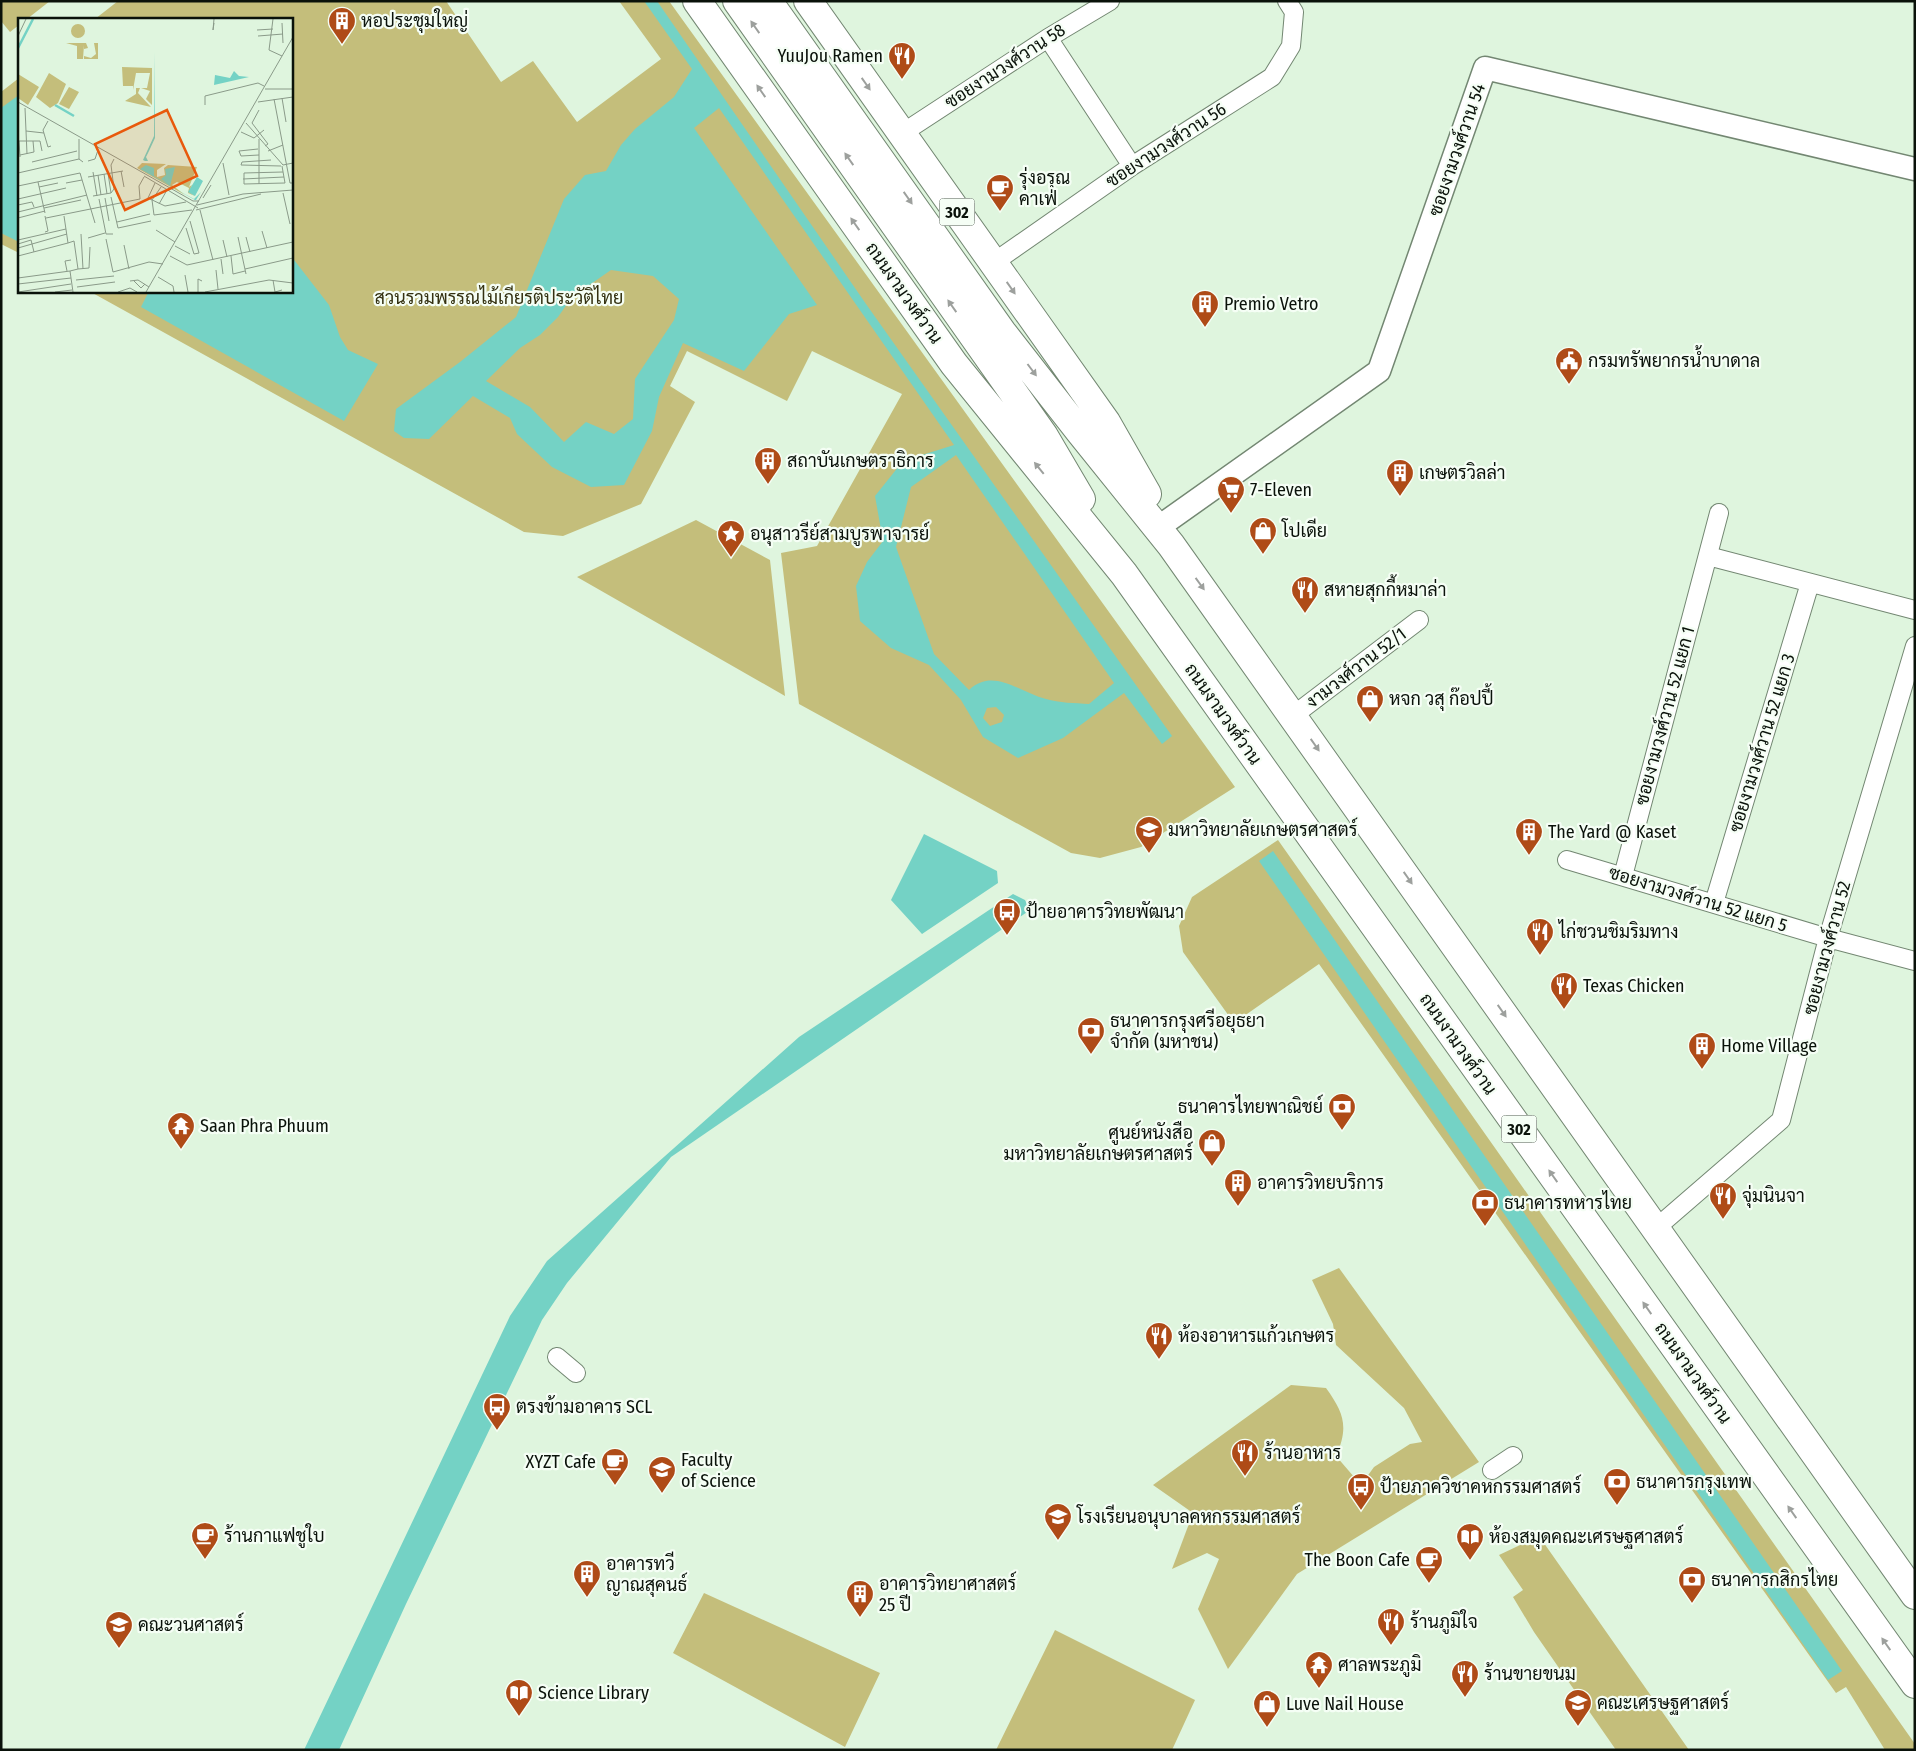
<svg xmlns="http://www.w3.org/2000/svg" width="1916" height="1751" font-family="'Fira Sans Condensed',Sarabun,sans-serif">
	<rect width="100%" height="100%" fill="#dff5de"/>
	<path fill="#c4be7b" d="M 1,1 L 50,1 L 27,19 L 19,19 L 19,25 L 10,32 L 1,21 Z
		M 118,1 L 446,1 L 501,82 L 533,61 L 577,122 L 661,59 L 619,1 L 669,1 L 1235,787 L 1141,847 L 1100,858 L 1071,853 L 799,704 L 781,553 L 817,546 L 902,394 L 812,351 L 787,401 L 687,351 L 670,386 L 695,402 L 641,504 L 563,536 L 524,532 L 89,291 L 291,291 L 291,19 L 95,19 Z
		M 19,78 L 19,253 L 1,244 L 1,92 Z
		M 696,520 L 770,560 L 785,696 L 577,577 Z
		M 1278,840 L 1915,1744 L 1915,1750 L 1885,1750 L 1846,1687 L 1836,1693 L 1319,964 L 1234,1023 L 1183,952 L 1179,926 L 1192,897 Z
		M 1339,1268 L 1479,1462 L 1297,1574 L 1228,1669 L 1198,1609 L 1219,1559 L 1207,1553 L 1172,1569 L 1193,1513 L 1153,1485 L 1291,1385 L 1326,1388 C 1344,1413 1349,1427 1336,1456 L 1361,1485 L 1374,1467 L 1410,1444 L 1422,1442 L 1404,1408 L 1336,1345 L 1333,1324 L 1312,1280 Z
		M 1539,1536 L 1689,1750 L 1616,1750 L 1534,1632 L 1513,1597 L 1523,1590 L 1499,1555 Z
		M 704,1593 L 880,1673 L 845,1747 L 673,1653 Z
		M 1055,1630 L 1195,1700 L 1172,1750 L 996,1750 Z"/>
	<path fill="#74d2c5" fill-rule="evenodd" d="M 644,1 L 657,1 L 866,304 L 1172,736 L 1162,744 L 1124,693 L 1063,738 L 1018,758 L 983,737 L 961,700 L 929,665 L 891,648 L 860,621 L 856,586 L 867,562 L 883,541 L 875,496 L 903,461 L 954,445 L 719,108 L 694,128 L 817,305 L 789,314 L 744,371 L 683,343 L 659,397 L 652,431 L 624,485 L 591,487 L 552,467 L 517,434 L 510,418 L 473,396 L 429,439 L 404,438 L 394,431 L 396,409 L 460,362 L 516,317 L 564,199 L 585,175 L 606,171 L 621,145 L 635,129 L 674,97 L 692,69 ZM 611,270 L 653,276 L 679,299 L 674,320 L 635,379 L 633,419 L 614,434 L 586,422 L 564,442 L 530,407 L 486,381 L 520,348 L 540,335 L 558,317 L 572,297 ZM 956,455 L 1114,683 L 1089,704 C 1075,703 1059,703 1046,699 C 1019,692 993,667 969,690 L 934,654 L 896,547 L 911,487 ZM 987,708 L 996,707 L 1004,715 L 1002,722 L 990,726 L 983,718 Z
		M 19,95 L 19,242 L 1,233 L 1,108 Z
		M 291,256 L 329,305 L 340,337 L 348,350 L 378,364 L 344,421 L 141,307 L 149,291 L 291,291 Z
		M 924,834 L 997,871 L 998,883 L 922,934 L 891,900 Z
		M 1273,851 L 1842,1671 L 1828,1680 L 1259,861 Z
		M 1013,894 L 1025,900 L 1030,910 L 671,1157 L 567,1283 L 542,1320 L 406,1604 L 339,1750 L 304,1750 L 510,1316 L 547,1261 L 799,1037 Z"/>
	<g fill="none" stroke-linecap="round" stroke-linejoin="round">
		<defs>
			<path id="minor" d="M 1048,38 L 1132,166
				M 901,134 L 1048,38 L 1110,1
				M 993,263 L 1132,166 L 1272,77 L 1291,46 L 1294,12 L 1287,1
				M 1708,556 L 1915,610
				M 1294,715 L 1419,620
				M 1567,860 L 1828,938 L 1915,961
				M 1623,876 L 1719,513
				M 1714,903 L 1810,583
				M 1655,1229 L 1781,1120 L 1828,938 L 1915,646
				M 557,1357 L 576,1373
				M 1492,1470 L 1513,1456"/>
			<path id="tertiary" d="M 1163,524 L 1379,371 L 1485,68 L 1915,169"/>
			<path id="primary" d="M 697,1 L 954,364 L 1124,574 L 1915,1684
				M 737,1 L 1044,436 L 1081,499
				M 768,1 L 1002,332 L 1080,432 L 1171,545 L 1915,1595
				M 808,1 L 1106,422 L 1147,494"/>
		</defs>
		<use href="#minor" stroke="#738772" stroke-width="20"/>
		<use href="#tertiary" stroke="#738772" stroke-width="25"/>
		<use href="#primary" stroke="#738772" stroke-width="30"/>
		<use href="#minor" stroke="#fff" stroke-width="18"/>
		<use href="#tertiary" stroke="#fff" stroke-width="22"/>
		<use href="#primary" stroke="#fff" stroke-width="28"/>
	</g>
	<defs><path id="oneway-solid" d="M-6-.8H1V-3.2L6.5 0L1 3.2V.8H-6Z" transform="scale(1.25)"/></defs>
	<g fill="#9da09d">
		<use href="#oneway-solid" transform="translate(755 27) rotate(-125)"/>
		<use href="#oneway-solid" transform="translate(866 84) rotate(55)"/>
		<use href="#oneway-solid" transform="translate(761 91) rotate(-125)"/>
		<use href="#oneway-solid" transform="translate(849 159) rotate(-125)"/>
		<use href="#oneway-solid" transform="translate(908 198) rotate(55)"/>
		<use href="#oneway-solid" transform="translate(855 224) rotate(-125)"/>
		<use href="#oneway-solid" transform="translate(1011 288) rotate(55)"/>
		<use href="#oneway-solid" transform="translate(952 306) rotate(-125)"/>
		<use href="#oneway-solid" transform="translate(1032 370) rotate(53)"/>
		<use href="#oneway-solid" transform="translate(1039 468) rotate(-129)"/>
		<use href="#oneway-solid" transform="translate(1200 584) rotate(54)"/>
		<use href="#oneway-solid" transform="translate(1315 745) rotate(55)"/>
		<use href="#oneway-solid" transform="translate(1408 878) rotate(55)"/>
		<use href="#oneway-solid" transform="translate(1502 1011) rotate(55)"/>
		<use href="#oneway-solid" transform="translate(1553 1176) rotate(-125)"/>
		<use href="#oneway-solid" transform="translate(1647 1308) rotate(-125)"/>
		<use href="#oneway-solid" transform="translate(1792 1512) rotate(-125)"/>
		<use href="#oneway-solid" transform="translate(1886 1644) rotate(-125)"/>
	</g>
	<defs>
		<symbol id="building-pin" viewBox="-11 -11 22 30"><path d="M0 17L-7.5 6A9.5 9.5 0 1 1 7.5 6Z" fill="#af4b17" stroke="#f5fef5"/><path d="M-4-6H4V6H1V3H-1V6H-4ZM-2.5-4.3h1.7v1.8h-1.7ZM.8-4.3h1.7v1.8H.8ZM-2.5-1h1.7V.8h-1.7ZM.8-1h1.7V.8H.8Z" fill="#fff"/></symbol>
		<symbol id="restaurant-pin" viewBox="-11 -11 22 30"><path d="M0 17L-7.5 6A9.5 9.5 0 1 1 7.5 6Z" fill="#af4b17" stroke="#f5fef5"/><path d="M-5-6h1v4h1v-4h1v4h1v-4h1v5L-1.5 .5V6h-2V.5L-5-1ZM5-6V6H3V1.5H1.5Q1.5-4 5-6Z" fill="#fff"/></symbol>
		<symbol id="cafe-pin" viewBox="-11 -11 22 30"><path d="M0 17L-7.5 6A9.5 9.5 0 1 1 7.5 6Z" fill="#af4b17" stroke="#f5fef5"/><path d="M-5.5-4.5H6V0H3Q3 3.5 0 3.5H-2.5Q-5.5 3.5-5.5 0ZM3-3.2v2h1.7v-2ZM-6 4.5H4V6H-6Z" fill="#fff"/></symbol>
		<symbol id="civic-pin" viewBox="-11 -11 22 30"><path d="M0 17L-7.5 6A9.5 9.5 0 1 1 7.5 6Z" fill="#af4b17" stroke="#f5fef5"/><path d="M-.6-6.5H3V-4.5H.6V-3L4-1V1h2V6H-6V1h2V-1L-.6-3ZM-1.2 2.5V6h2.4V2.5Z" fill="#fff"/></symbol>
		<symbol id="supermarket-pin" viewBox="-11 -11 22 30"><path d="M0 17L-7.5 6A9.5 9.5 0 1 1 7.5 6Z" fill="#af4b17" stroke="#f5fef5"/><path d="M-6-5.5h2.5l.6 2H6L4.5 2H-2.5L-4.4-4H-6ZM-1.5 3.2a1.3 1.3 0 1 0 .1 0ZM3 3.2a1.3 1.3 0 1 0 .1 0Z" fill="#fff"/></symbol>
		<symbol id="shop-pin" viewBox="-11 -11 22 30"><path d="M0 17L-7.5 6A9.5 9.5 0 1 1 7.5 6Z" fill="#af4b17" stroke="#f5fef5"/><path d="M-5-2.5h2.3a2.7 3.5 0 0 1 5.4 0H5L5.5 6h-11ZM-1.5-2.5h3a1.5 2.3 0 0 0-3 0Z" fill="#fff"/></symbol>
		<symbol id="sight-pin" viewBox="-11 -11 22 30"><path d="M0 17L-7.5 6A9.5 9.5 0 1 1 7.5 6Z" fill="#af4b17" stroke="#f5fef5"/><path d="M0-6L1.8-2.2L6-1.7L2.9 1.2L3.7 5.4L0 3.3L-3.7 5.4L-2.9 1.2L-6-1.7L-1.8-2.2Z" fill="#fff"/></symbol>
		<symbol id="university-pin" viewBox="-11 -11 22 30"><path d="M0 17L-7.5 6A9.5 9.5 0 1 1 7.5 6Z" fill="#af4b17" stroke="#f5fef5"/><path d="M0-5L7-2L0 1L-7-2ZM-4 1L0 2.5L4 1V4Q0 6-4 4Z" fill="#fff"/></symbol>
		<symbol id="bus-pin" viewBox="-11 -11 22 30"><path d="M0 17L-7.5 6A9.5 9.5 0 1 1 7.5 6Z" fill="#af4b17" stroke="#f5fef5"/><path d="M-5-6H5V4H4V6H2V4H-2V6H-4V4H-5ZM-3.5-4V0h7V-4ZM-3.5 1.2v1.5H-2V1.2ZM2 1.2v1.5H3.5V1.2Z" fill="#fff"/></symbol>
		<symbol id="bank-pin" viewBox="-11 -11 22 30"><path d="M0 17L-7.5 6A9.5 9.5 0 1 1 7.5 6Z" fill="#af4b17" stroke="#f5fef5"/><path d="M-6-4H6V4H-6ZM0-2.3a2.3 2.3 0 1 0 0 4.6a2.3 2.3 0 1 0 0-4.6Z" fill="#fff"/></symbol>
		<symbol id="temple-pin" viewBox="-11 -11 22 30"><path d="M0 17L-7.5 6A9.5 9.5 0 1 1 7.5 6Z" fill="#af4b17" stroke="#f5fef5"/><path d="M0-6L5-2H3V0L6.5 2.5H4V6H1.5V3h-3V6H-4V2.5H-6.5L-3 0V-2H-5Z" fill="#fff"/></symbol>
		<symbol id="school-pin" viewBox="-11 -11 22 30"><path d="M0 17L-7.5 6A9.5 9.5 0 1 1 7.5 6Z" fill="#af4b17" stroke="#f5fef5"/><path d="M0-5L7-2L0 1L-7-2ZM-4 1L0 2.5L4 1V4Q0 6-4 4Z" fill="#fff"/></symbol>
		<symbol id="library-pin" viewBox="-11 -11 22 30"><path d="M0 17L-7.5 6A9.5 9.5 0 1 1 7.5 6Z" fill="#af4b17" stroke="#f5fef5"/><path d="M-6-4Q-3-5.5-.7-3.5V5Q-3 3-6 4ZM6-4Q3-5.5 .7-3.5V5Q3 3 6 4Z" fill="#fff"/></symbol>
	</defs>
	<g fill-rule="evenodd">
		<use href="#building-pin" x="326" y="5" width="32" height="43"/>
		<use href="#restaurant-pin" x="886" y="40" width="32" height="43"/>
		<use href="#cafe-pin" x="984" y="172" width="32" height="43"/>
		<use href="#building-pin" x="1189" y="288" width="32" height="43"/>
		<use href="#civic-pin" x="1553" y="345" width="32" height="43"/>
		<use href="#building-pin" x="752" y="445" width="32" height="43"/>
		<use href="#building-pin" x="1384" y="457" width="32" height="43"/>
		<use href="#supermarket-pin" x="1215" y="474" width="32" height="43"/>
		<use href="#shop-pin" x="1247" y="515" width="32" height="43"/>
		<use href="#sight-pin" x="715" y="518" width="32" height="43"/>
		<use href="#restaurant-pin" x="1289" y="574" width="32" height="43"/>
		<use href="#shop-pin" x="1354" y="683" width="32" height="43"/>
		<use href="#university-pin" x="1133" y="814" width="32" height="43"/>
		<use href="#building-pin" x="1513" y="816" width="32" height="43"/>
		<use href="#bus-pin" x="991" y="896" width="32" height="43"/>
		<use href="#restaurant-pin" x="1524" y="916" width="32" height="43"/>
		<use href="#restaurant-pin" x="1548" y="970" width="32" height="43"/>
		<use href="#bank-pin" x="1075" y="1015" width="32" height="43"/>
		<use href="#building-pin" x="1686" y="1030" width="32" height="43"/>
		<use href="#bank-pin" x="1326" y="1091" width="32" height="43"/>
		<use href="#temple-pin" x="165" y="1110" width="32" height="43"/>
		<use href="#shop-pin" x="1196" y="1127" width="32" height="43"/>
		<use href="#building-pin" x="1222" y="1167" width="32" height="43"/>
		<use href="#restaurant-pin" x="1707" y="1180" width="32" height="43"/>
		<use href="#bank-pin" x="1469" y="1187" width="32" height="43"/>
		<use href="#restaurant-pin" x="1143" y="1320" width="32" height="43"/>
		<use href="#bus-pin" x="481" y="1391" width="32" height="43"/>
		<use href="#restaurant-pin" x="1229" y="1437" width="32" height="43"/>
		<use href="#cafe-pin" x="599" y="1446" width="32" height="43"/>
		<use href="#university-pin" x="646" y="1454" width="32" height="43"/>
		<use href="#bank-pin" x="1601" y="1466" width="32" height="43"/>
		<use href="#bus-pin" x="1345" y="1471" width="32" height="43"/>
		<use href="#school-pin" x="1042" y="1501" width="32" height="43"/>
		<use href="#cafe-pin" x="189" y="1520" width="32" height="43"/>
		<use href="#library-pin" x="1454" y="1521" width="32" height="43"/>
		<use href="#cafe-pin" x="1413" y="1544" width="32" height="43"/>
		<use href="#building-pin" x="571" y="1558" width="32" height="43"/>
		<use href="#bank-pin" x="1676" y="1564" width="32" height="43"/>
		<use href="#building-pin" x="844" y="1578" width="32" height="43"/>
		<use href="#restaurant-pin" x="1375" y="1606" width="32" height="43"/>
		<use href="#university-pin" x="103" y="1609" width="32" height="43"/>
		<use href="#temple-pin" x="1303" y="1649" width="32" height="43"/>
		<use href="#restaurant-pin" x="1449" y="1658" width="32" height="43"/>
		<use href="#library-pin" x="503" y="1677" width="32" height="43"/>
		<use href="#university-pin" x="1562" y="1687" width="32" height="43"/>
		<use href="#shop-pin" x="1251" y="1688" width="32" height="43"/>
	</g>
	<g text-anchor="middle" dominant-baseline="central" stroke-width="4.5" stroke-linejoin="round" paint-order="stroke">
		<g fill="#f5fef5" stroke="#505950" stroke-width="1">
			<rect x="939.5" y="198.5" width="35" height="27" rx="4"/>
			<rect x="1501.5" y="1115.5" width="35" height="27" rx="4"/>
		</g>
		<g font-size="16" font-weight="bold" fill="#0a120a">
			<text x="957" y="212">302</text>
			<text x="1519" y="1129">302</text>
		</g>
		<g font-size="18" fill="#0a120a" stroke="#f5fef5" text-anchor="start">
			<text x="361" y="21">หอประชุมใหญ่</text>
			<text x="883" y="56" text-anchor="end">YuuJou Ramen</text>
			<text x="1019" y="178">รุ่งอรุณ<tspan x="1019" dy="21">คาเฟ่</tspan></text>
			<text x="1224" y="304">Premio Vetro</text>
			<text x="1588" y="361">กรมทรัพยากรน้ำบาดาล</text>
			<text x="787" y="461">สถาบันเกษตราธิการ</text>
			<text x="1419" y="473">เกษตรวิลล่า</text>
			<text x="1250" y="490">7-Eleven</text>
			<text x="1282" y="531">โปเดีย</text>
			<text x="750" y="534">อนุสาวรีย์สามบูรพาจารย์</text>
			<text x="1324" y="590">สหายสุกกี้หมาล่า</text>
			<text x="1389" y="699">หจก วสุ ก๊อปปี้</text>
			<text x="1168" y="830">มหาวิทยาลัยเกษตรศาสตร์</text>
			<text x="1548" y="832">The Yard @ Kaset</text>
			<text x="1026" y="912">ป้ายอาคารวิทยพัฒนา</text>
			<text x="1559" y="932">ไก่ชวนชิมริมทาง</text>
			<text x="1583" y="986">Texas Chicken</text>
			<text x="1110" y="1021">ธนาคารกรุงศรีอยุธยา<tspan x="1110" dy="21">จำกัด (มหาชน)</tspan></text>
			<text x="1721" y="1046">Home Village</text>
			<text x="1323" y="1107" text-anchor="end">ธนาคารไทยพาณิชย์</text>
			<text x="200" y="1126">Saan Phra Phuum</text>
			<text x="1193" y="1133" text-anchor="end">ศูนย์หนังสือ<tspan x="1193" dy="21">มหาวิทยาลัยเกษตรศาสตร์</tspan></text>
			<text x="1257" y="1183">อาคารวิทยบริการ</text>
			<text x="1742" y="1196">จุ่มนินจา</text>
			<text x="1504" y="1203">ธนาคารทหารไทย</text>
			<text x="1178" y="1336">ห้องอาหารแก้วเกษตร</text>
			<text x="516" y="1407">ตรงข้ามอาคาร SCL</text>
			<text x="1264" y="1453">ร้านอาหาร</text>
			<text x="681" y="1460">Faculty<tspan x="681" dy="21">of Science</tspan></text>
			<text x="596" y="1462" text-anchor="end">XYZT Cafe</text>
			<text x="1636" y="1482">ธนาคารกรุงเทพ</text>
			<text x="1380" y="1487">ป้ายภาควิชาคหกรรมศาสตร์</text>
			<text x="1077" y="1517">โรงเรียนอนุบาลคหกรรมศาสตร์</text>
			<text x="224" y="1536">ร้านกาแฟชูใบ</text>
			<text x="1489" y="1537">ห้องสมุดคณะเศรษฐศาสตร์</text>
			<text x="1410" y="1560" text-anchor="end">The Boon Cafe</text>
			<text x="606" y="1564">อาคารทวี<tspan x="606" dy="21">ญาณสุคนธ์</tspan></text>
			<text x="1711" y="1580">ธนาคารกสิกรไทย</text>
			<text x="879" y="1584">อาคารวิทยาศาสตร์<tspan x="879" dy="21">25 ปี</tspan></text>
			<text x="1410" y="1622">ร้านภูมิใจ</text>
			<text x="138" y="1625">คณะวนศาสตร์</text>
			<text x="1338" y="1665">ศาลพระภูมิ</text>
			<text x="1484" y="1674">ร้านขายขนม</text>
			<text x="538" y="1693">Science Library</text>
			<text x="1597" y="1703">คณะเศรษฐศาสตร์</text>
			<text x="1286" y="1704">Luve Nail House</text>
		</g>
		<g font-size="18" fill="#0a120a" stroke="#f5fef5">
			<text transform="translate(1005 66) rotate(-33)">ซอยงามวงศ์วาน 58</text>
			<text transform="translate(1166 145) rotate(-33)">ซอยงามวงศ์วาน 56</text>
			<text transform="translate(1457 150) rotate(-71)">ซอยงามวงศ์วาน 54</text>
			<text transform="translate(904 293) rotate(55)">ถนนงามวงศ์วาน</text>
			<text transform="translate(1356 668) rotate(-37)">งามวงศ์วาน 52/1</text>
			<text transform="translate(1223 714) rotate(55)">ถนนงามวงศ์วาน</text>
			<text transform="translate(1665 716) rotate(-75)">ซอยงามวงศ์วาน 52 แยก 1</text>
			<text transform="translate(1762 743) rotate(-73)">ซอยงามวงศ์วาน 52 แยก 3</text>
			<text transform="translate(1698 899) rotate(17)">ซอยงามวงศ์วาน 52 แยก 5</text>
			<text transform="translate(1827 948) rotate(-75)">ซอยงามวงศ์วาน 52</text>
			<text transform="translate(1458 1044) rotate(55)">ถนนงามวงศ์วาน</text>
			<text transform="translate(1693 1373) rotate(55)">ถนนงามวงศ์วาน</text>
		</g>
		<g font-size="18" fill="#343111" stroke="#f5fef5">
			<text x="499" y="298">สวนรวมพรรณไม้เกียรติประวัติไทย</text>
		</g>
	</g>
	<g transform="translate(18 18)">
		<rect width="275" height="275" fill="#dff5de"/>
		<path d="M53 13a7 7 0 1 1 14 0a7 7 0 1 1-14 0ZM 48,25 L 68,25 L 70,30 L 66,31 L 66,38 L 73,40 L 78,36 L 76,25 L 80,25 L 80,41 L 66,41 L 65,27 L 65,41 L 59,41 L 59,28 ZM 104,49 L 134,50 L 134,87 L 128,81 L 132,73 L 123,70 L 129,70 L 132,55 L 118,55 L 115,72 L 115,68 L 105,68 ZM 31,55 L 48,66 L 40,85 L 32,90 L 18,79 ZM 0,56 L 21,69 L 10,87 L 0,80 ZM 51,69 L 61,74 L 51,91 L 41,86 ZM 118,70 L 122,70 L 120,75 L 133,89 L 107,83 L 118,76 ZM 124,145 L 148,146 L 139,152 L 139,159 L 147,157 L 146,150 L 150,147 L 179,149 L 171,169 L 174,167 L 171,174 L 177,178 L 170,175 L 171,170 L 159,164 L 154,167 L 167,177 L 119,150 Z" fill="#c4be7b"/>
		<path d="M 137,34 L 137,120 L 131,133 L 128,139 L 130,143 L 127,143 L 125,142 L 136,118 ZM 216,53 L 221,58 L 231,59 L 196,67 L 197,57 L 212,60 ZM 128,147 L 136,150 L 136,158 L 150,166 L 143,161 L 148,157 L 147,151 L 157,149 L 152,168 L 176,181 L 183,174 L 178,182 L 177,182 L 122,151 ZM 179,159 L 185,163 L 177,178 L 170,174 Z" fill="#74d2c5"/>
		<path fill="none" stroke="#74d2c5" stroke-width="2.5" d="M 0,30 L 15,1M 37,87 L 56,98"/>
		<path fill="none" stroke="#8a9a89" stroke-width="1" d="M 255,1 L 251,32 L 264,38M 196,5 L 195,12 L 196,1M 264,5 L 265,25M 239,12 L 255,11M 0,18 L 8,1M 240,18 L 265,16M 247,71 L 275,71M 264,80 L 268,104M 256,81 L 272,165 L 275,165M 0,84 L 175,183 L 181,183M 240,84 L 275,79M 187,87 L 187,78 L 240,65 L 246,68M 7,90 L 9,136M 241,92 L 234,105 L 250,126 L 247,128M 30,103 L 25,112 L 30,129 L 33,128M 228,105 L 265,147 L 275,145M 8,113 L 26,115M 223,114 L 236,120 L 246,112M 241,121 L 241,166M 240,131 L 221,133 L 223,138 L 241,137M 250,133 L 265,127M 2,137 L 16,134 L 15,123M 2,139 L 1,123 L 22,123 L 24,133M 61,141 L 61,121M 253,142 L 224,144 L 223,147 L 263,148M 70,143 L 77,141 L 80,132M 14,144 L 59,133M 205,145 L 211,177M 264,148 L 267,165 L 226,166 L 226,155 L 265,154M 103,153 L 106,169M 75,154 L 79,178M 0,155 L 61,141 L 65,144M 90,155 L 93,175M 86,156 L 89,176M 80,157 L 83,177M 126,158 L 180,190M 70,159 L 105,153M 225,161 L 266,159M 20,164 L 27,195M 48,165 L 64,162M 137,165 L 130,180 L 147,188 L 168,184M 0,168 L 62,155 L 77,205M 21,169 L 40,165M 143,169 L 134,182 L 136,197 L 174,192M 265,175 L 272,206M 75,178 L 93,175 L 96,171 L 93,147 L 96,141M 93,179 L 100,210 L 133,203M 87,180 L 91,203M 185,180 L 193,167M 0,181 L 48,170M 81,181 L 88,216 L 95,216M 141,186 L 149,172M 0,187 L 14,184 L 16,189M 179,187 L 225,176 L 275,172M 26,190 L 63,182M 178,192 L 243,176M 182,192 L 195,242M 0,194 L 69,177M 46,198 L 50,225 L 56,223 L 60,251 L 52,253 L 55,274M 0,200 L 27,193M 28,200 L 122,181 L 121,168 L 126,159M 99,204 L 132,196M 168,210 L 176,236 L 181,235 L 172,203M 138,212 L 157,224M 244,213 L 249,230M 27,214 L 30,213 L 27,198M 63,216 L 65,251M 220,219 L 228,256M 228,219 L 232,234M 70,220 L 87,215M 88,221 L 95,254 L 131,244 L 145,246M 0,222 L 48,211M 205,222 L 209,239M 0,226 L 13,222 L 16,234M 106,227 L 111,251M 157,228 L 172,236M 0,230 L 49,216M 0,238 L 50,225M 152,238 L 169,247 L 275,224M 213,238 L 215,256 L 227,253M 203,241 L 205,256M 60,251 L 71,250 L 72,229M 227,251 L 275,240M 198,252 L 200,271M 49,253 L 47,243 L 53,242M 167,257 L 170,274M 140,259 L 155,268 L 156,274M 0,260 L 52,253M 58,262 L 96,258M 255,262 L 257,274 L 264,272M 112,263 L 120,262 L 131,269M 116,263 L 123,270 L 127,266M 0,266 L 53,260M 59,269 L 97,264M 0,274 L 53,266M 37,274 L 54,272M 100,274 L 112,270 L 119,274M 128,274 L 275,19M 180,274 L 180,261 L 184,263M 187,274 L 251,262 L 275,265"/>
		<path fill="#e8590c" fill-opacity="0.15" stroke="#e8590c" stroke-width="2.5" d="M 149,92 L 179,158 L 107,192 L 77,126 Z"/>
		<rect width="275" height="275" fill="none" stroke="#0a120a" stroke-width="2.5"/>
	</g>
	<rect width="1916" height="1751" fill="none" stroke="#0a120a" stroke-width="5"/>
</svg>
